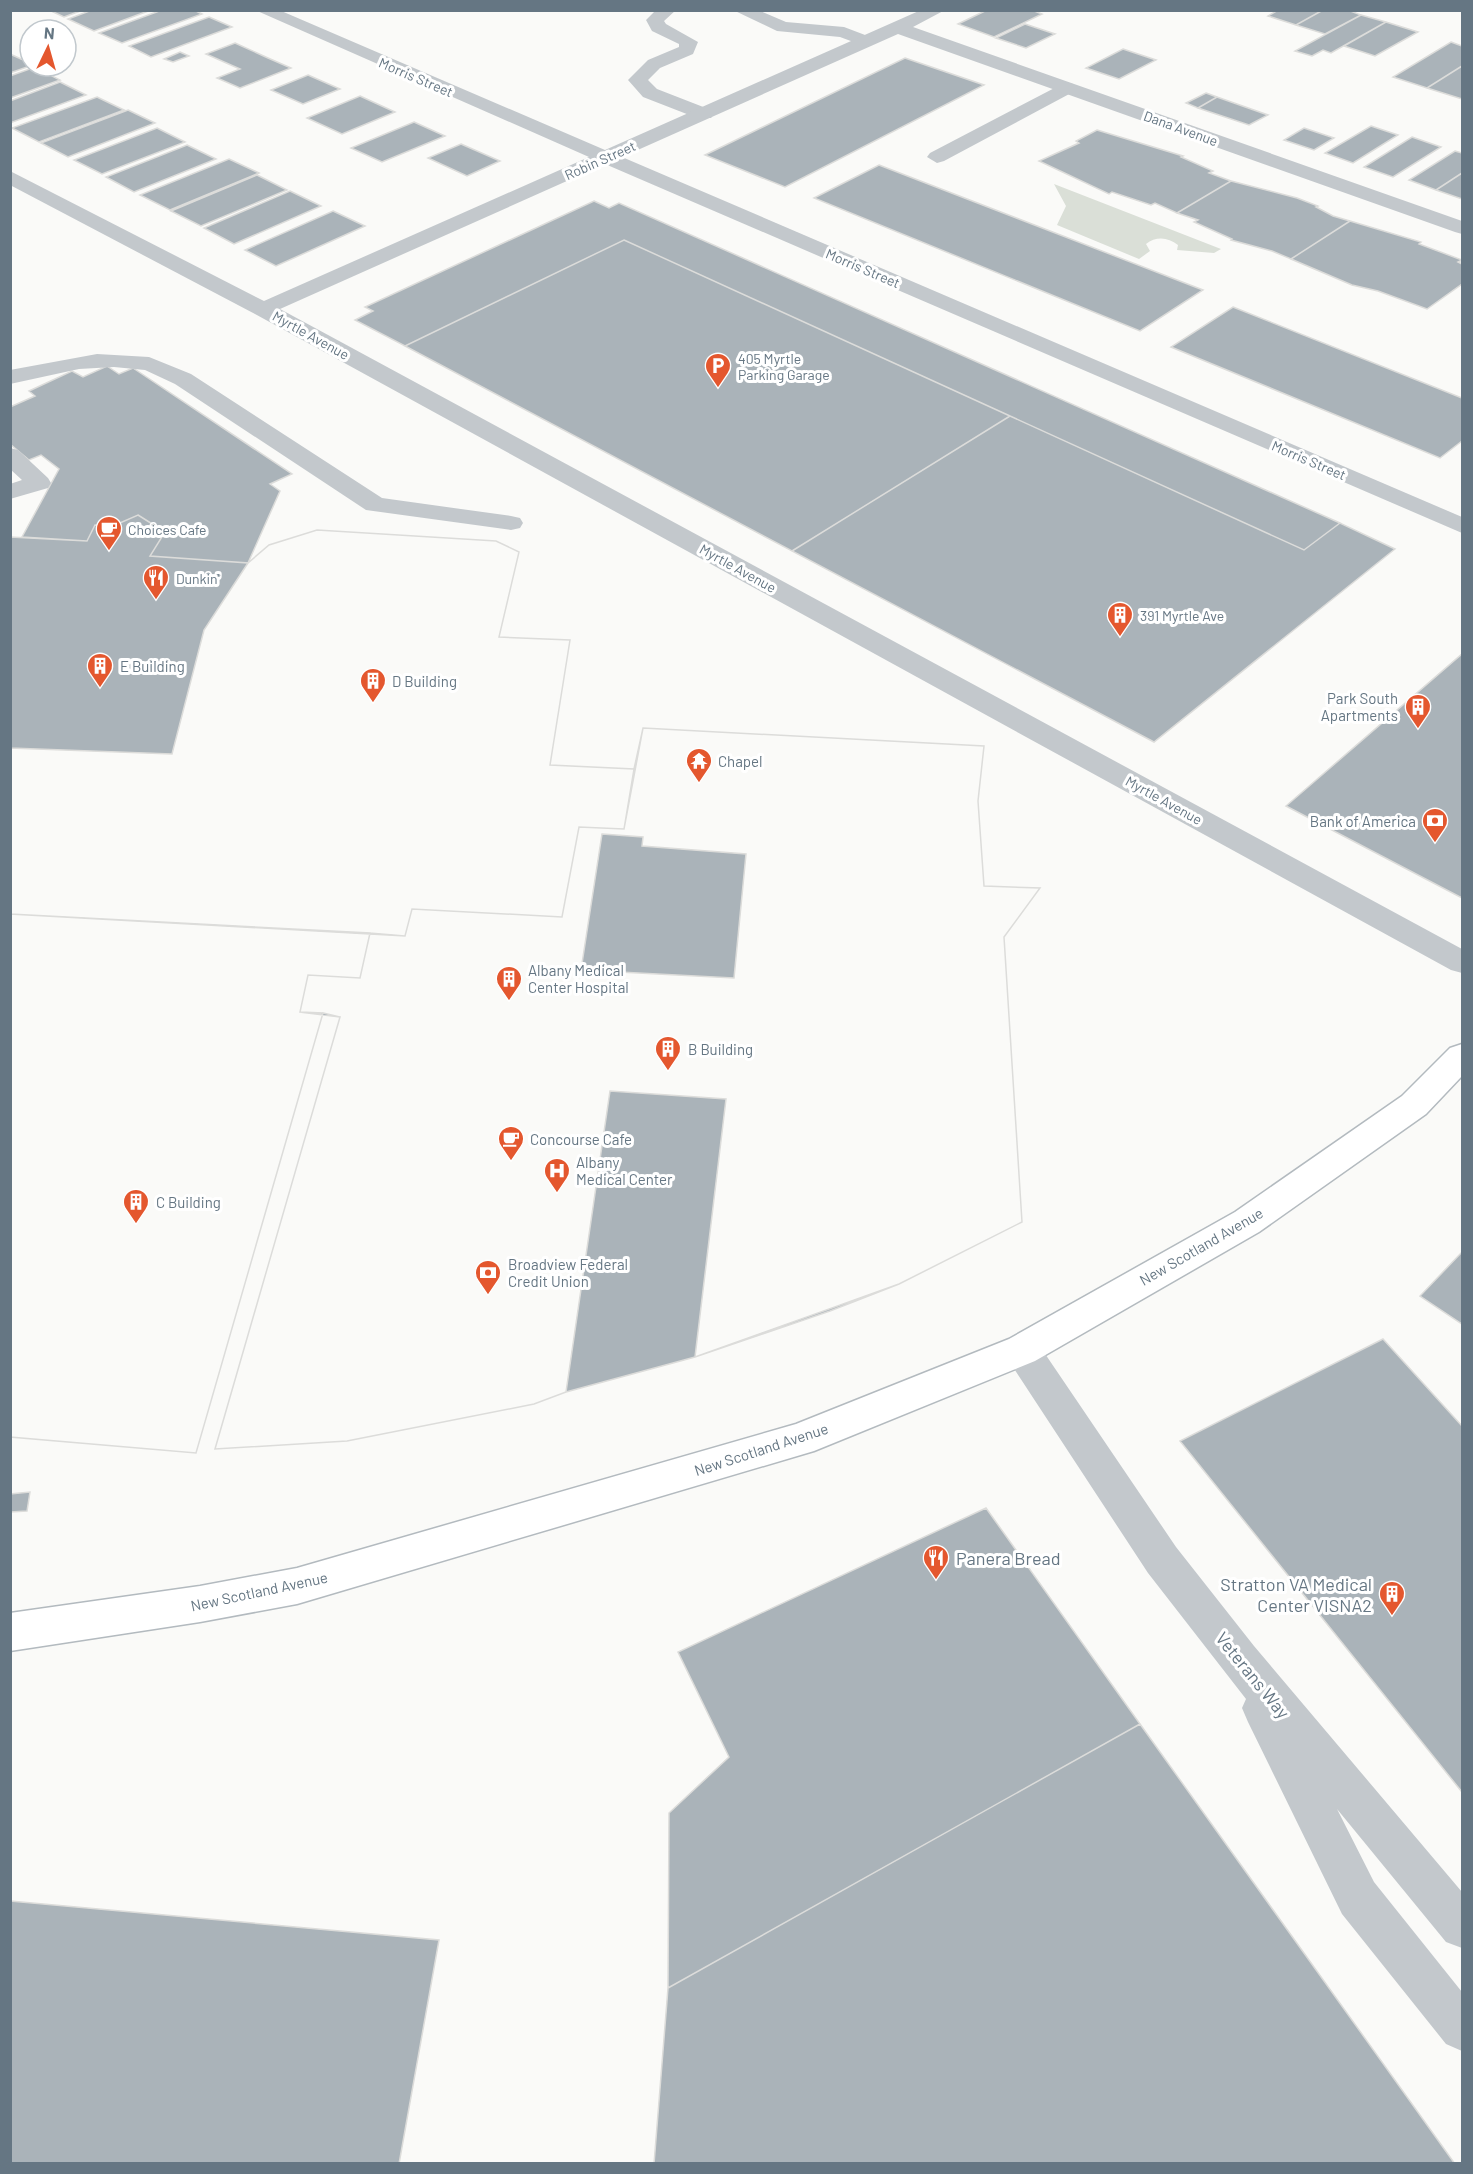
<svg xmlns="http://www.w3.org/2000/svg" width="1473" height="2174" font-family="Barlow,sans-serif">
	<rect width="100%" height="100%" fill="#fafaf8"/>
	<path fill="#dadfd7" d="M 1054,184 L 1221,249 L 1214,253 L 1177,250 L 1178,245 C 1168,237 1156,236 1146,244 L 1150,251 L 1139,259 L 1057,225 L 1066,206 Z"/>
	<path fill="#aab3b9" stroke="#dcdcda" stroke-width="1.5" fill-rule="evenodd" d="M 49,10 L 83,10 L 64,17 Z
		M 92,10 L 151,10 L 94,31 L 68,19 Z
		M 162,10 L 194,10 L 202,14 L 122,43 L 99,33 Z
		M 987,10 L 1032,10 L 1042,14 L 994,37 L 958,24 Z
		M 1278,10 L 1323,10 L 1296,25 L 1268,16 Z
		M 1323,10 L 1348,10 L 1361,15 L 1325,34 L 1296,25 Z
		M 1361,15 L 1386,22 L 1331,53 L 1323,50 L 1312,56 L 1295,51 Z
		M 209,17 L 232,27 L 151,57 L 129,46 Z
		M 1386,22 L 1418,32 L 1375,56 L 1344,46 Z
		M 1025,24 L 1055,34 L 1026,48 L 996,38 Z
		M 1451,42 L 1462,46 L 1462,66 L 1427,88 L 1393,77 Z
		M 235,43 L 268,58 L 291,68 L 240,88 L 217,78 L 240,69 L 206,54 Z
		M 1123,49 L 1156,60 L 1119,79 L 1086,68 Z
		M 180,52 L 189,56 L 173,62 L 164,59 Z
		M 10,54 L 30,63 L 30,66 L 10,73 Z
		M 905,58 L 984,85 L 785,187 L 705,155 Z
		M 1462,66 L 1462,99 L 1427,88 Z
		M 35,67 L 60,80 L 10,98 L 10,76 Z
		M 308,75 L 340,89 L 303,104 L 271,90 Z
		M 60,82 L 86,95 L 10,123 L 10,101 Z
		M 1206,93 L 1217,97 L 1198,108 L 1186,103 Z
		M 360,96 L 395,112 L 342,134 L 307,118 Z
		M 97,97 L 124,110 L 39,142 L 12,128 Z
		M 1217,97 L 1268,115 L 1249,125 L 1198,108 Z
		M 128,110 L 155,123 L 68,157 L 41,143 Z
		M 414,122 L 445,136 L 382,162 L 351,148 Z
		M 1371,126 L 1398,135 L 1353,163 L 1325,153 Z
		M 157,128 L 185,142 L 102,174 L 74,160 Z
		M 1304,128 L 1334,138 L 1314,150 L 1284,140 Z
		M 1097,130 L 1183,156 L 1181,157 L 1213,171 L 1209,173 L 1231,181 L 1177,213 L 1155,203 L 1151,205 L 1112,192 L 1109,194 L 1039,161 L 1079,143 L 1076,141 Z
		M 1412,137 L 1441,147 L 1393,177 L 1364,167 Z
		M 461,144 L 500,161 L 467,176 L 428,158 Z
		M 187,145 L 216,159 L 134,192 L 106,177 Z
		M 1455,151 L 1462,153 L 1462,173 L 1436,190 L 1409,180 Z
		M 229,159 L 259,173 L 170,210 L 140,195 Z
		M 879,165 L 1203,290 L 1140,331 L 814,198 Z
		M 1462,173 L 1462,199 L 1436,190 Z
		M 257,175 L 287,190 L 201,226 L 171,211 Z
		M 1231,181 L 1297,198 L 1318,206 L 1316,207 L 1333,216 L 1350,221 L 1291,259 L 1272,251 L 1231,240 L 1232,239 L 1194,222 L 1198,220 L 1177,213 Z
		M 290,191 L 321,206 L 234,244 L 204,228 Z
		M 594,201 L 609,208 L 619,203 L 1340,523 L 1304,550 L 624,240 L 405,346 L 355,320 L 373,311 L 365,307 Z
		M 333,211 L 365,226 L 276,266 L 245,250 Z
		M 1350,221 L 1421,242 L 1419,244 L 1462,260 L 1458,262 L 1462,264 L 1462,284 L 1427,309 L 1378,291 L 1352,285 L 1291,259 Z
		M 624,240 L 1010,416 L 792,551 L 405,346 Z
		M 1233,307 L 1462,398 L 1462,441 L 1440,458 L 1171,347 Z
		M 107,366 L 119,374 L 133,368 L 292,474 L 270,484 L 280,491 L 248,563 L 150,556 L 165,532 L 138,515 L 113,526 L 95,525 L 87,541 L 22,537 L 59,469 L 41,455 L 29,460 L 10,444 L 10,407 L 35,396 L 29,391 L 72,371 L 83,377 Z
		M 1010,416 L 1304,550 L 1340,523 L 1395,549 L 1154,742 L 792,551 Z
		M 138,515 L 165,532 L 150,556 L 248,563 L 204,630 L 172,754 L 10,748 L 10,537 L 87,541 L 95,525 L 113,526 Z
		M 317,530 L 496,541 L 519,552 L 499,637 L 570,640 L 550,765 L 634,769 L 643,728 L 984,746 L 978,801 L 984,886 L 1040,888 L 1004,937 L 1022,1222 L 899,1284 L 695,1357 L 726,1099 L 610,1091 L 566,1392 L 534,1404 L 347,1441 L 215,1449 L 340,1017 L 323,1013 L 196,1453 L 10,1437 L 10,748 L 172,754 L 204,630 L 248,563 L 269,545 ZM 602,834 L 643,837 L 642,846 L 746,854 L 734,978 L 581,970 Z
		M 317,530 L 496,541 L 519,552 L 499,637 L 570,640 L 550,765 L 634,769 L 624,829 L 579,827 L 562,917 L 412,909 L 405,936 L 10,914 L 10,748 L 172,754 L 204,630 L 248,563 L 269,545 Z
		M 1462,654 L 1462,898 L 1286,806 Z
		M 643,728 L 984,746 L 978,801 L 984,886 L 1040,888 L 1004,937 L 1022,1222 L 899,1284 L 830,1311 L 695,1357 L 566,1392 L 534,1404 L 347,1441 L 215,1449 L 340,1017 L 300,1012 L 308,975 L 360,978 L 370,933 L 405,936 L 412,909 L 562,917 L 579,827 L 624,829 Z
		M 10,914 L 370,933 L 360,978 L 308,975 L 300,1012 L 323,1013 L 196,1453 L 10,1437 Z
		M 1462,1252 L 1462,1324 L 1420,1296 Z
		M 1383,1339 L 1462,1426 L 1462,1792 L 1180,1441 Z
		M 30,1492 L 27,1511 L 10,1512 L 10,1494 Z
		M 986,1508 L 1140,1724 L 668,1988 L 669,1813 L 729,1757 L 678,1652 Z
		M 1140,1724 L 1455,2164 L 654,2164 L 668,1988 Z
		M 10,1901 L 439,1940 L 399,2164 L 10,2164 Z"/>
	<g fill="none" stroke-linecap="round" stroke-linejoin="round">
		<defs>
			<path id="secondary" d="M 1462,1044 L 1462,1076 L 1426,1114 L 1259,1232 L 1035,1361 L 814,1451 L 297,1604 L 200,1622 L 10,1651 L 10,1613 L 200,1586 L 297,1568 L 796,1424 L 1009,1339 L 1235,1212 L 1402,1096 L 1450,1048 Z"/>
		</defs>
		<use href="#secondary" stroke="#b3babf" stroke-width="3"/>
		<path fill="#c3c8cc" fill-rule="evenodd" d="M 656,10 L 676,10 L 664,21 L 666,24 L 698,42 L 693,54 L 660,68 L 648,80 L 657,89 L 711,110 L 714,114 L 711,118 L 697,118 L 643,97 L 628,80 L 648,60 L 679,47 L 679,44 L 652,31 L 646,20 Z
			M 733,10 L 758,10 L 786,22 L 844,27 L 873,38 L 876,42 L 867,47 L 840,37 L 777,31 Z
			M 1066,82 L 1073,84 L 1075,88 L 1073,92 L 944,161 L 937,163 L 927,157 L 930,153 Z
			M 97,354 L 149,357 L 191,374 L 382,498 L 511,516 L 520,518 L 523,523 L 520,528 L 511,530 L 366,510 L 175,384 L 145,370 L 114,367 L 79,369 L 10,384 L 10,370 Z
			M 10,448 L 18,450 L 48,478 L 51,483 L 48,488 L 10,499 L 10,484 L 22,480 L 10,469 Z
			M 1022,1335 L 1035,1339 L 1176,1547 L 1254,1646 L 1462,1892 L 1462,1948 L 1446,1942 L 1337,1809 L 1374,1882 L 1462,1992 L 1462,2051 L 1446,2044 L 1342,1914 L 1248,1722 L 1242,1708 L 1246,1699 L 1148,1573 L 1009,1361 L 1004,1350 L 1009,1339 Z"/>
		<path fill="#c3c8cc" fill-rule="evenodd" d="M 255,10 L 279,10 L 605,150 L 921,10 L 945,10 L 913,27 L 1462,221 L 1462,234 L 1455,232 L 898,34 L 622,157 L 1462,517 L 1462,533 L 605,164 L 280,309 L 1462,949 L 1462,973 L 1451,970 L 255,314 L 10,185 L 10,171 L 264,301 L 589,157 Z"/>
		<use href="#secondary" fill="#fff" fill-rule="evenodd"/>
	</g>
	<defs>
		<symbol id="parking-pin" viewBox="-11 -11 22 30"><path d="M0 17L-7.5 6A9.5 9.5 0 1 1 7.5 6Z" fill="#e4572e" stroke="#fff"/><path d="M-3.5-5.5H1a3.5 3.5 0 0 1 0 7H-1V5.5H-3.5ZM-1-3.4V-.6H.8a1.4 1.4 0 0 0 0-2.8Z" fill="#fff"/></symbol>
		<symbol id="cafe-pin" viewBox="-11 -11 22 30"><path d="M0 17L-7.5 6A9.5 9.5 0 1 1 7.5 6Z" fill="#e4572e" stroke="#fff"/><path d="M-5.5-4.5H6V0H3Q3 3.5 0 3.5H-2.5Q-5.5 3.5-5.5 0ZM3-3.2v2h1.7v-2ZM-6 4.5H4V6H-6Z" fill="#fff"/></symbol>
		<symbol id="restaurant-pin" viewBox="-11 -11 22 30"><path d="M0 17L-7.5 6A9.5 9.5 0 1 1 7.5 6Z" fill="#e4572e" stroke="#fff"/><path d="M-5-6h1v4h1v-4h1v4h1v-4h1v5L-1.5 .5V6h-2V.5L-5-1ZM5-6V6H3V1.5H1.5Q1.5-4 5-6Z" fill="#fff"/></symbol>
		<symbol id="building-pin" viewBox="-11 -11 22 30"><path d="M0 17L-7.5 6A9.5 9.5 0 1 1 7.5 6Z" fill="#e4572e" stroke="#fff"/><path d="M-4-6H4V6H1V3H-1V6H-4ZM-2.5-4.3h1.7v1.8h-1.7ZM.8-4.3h1.7v1.8H.8ZM-2.5-1h1.7V.8h-1.7ZM.8-1h1.7V.8H.8Z" fill="#fff"/></symbol>
		<symbol id="temple-pin" viewBox="-11 -11 22 30"><path d="M0 17L-7.5 6A9.5 9.5 0 1 1 7.5 6Z" fill="#e4572e" stroke="#fff"/><path d="M0-6L5-2H3V0L6.5 2.5H4V6H1.5V3h-3V6H-4V2.5H-6.5L-3 0V-2H-5Z" fill="#fff"/></symbol>
		<symbol id="bank-pin" viewBox="-11 -11 22 30"><path d="M0 17L-7.5 6A9.5 9.5 0 1 1 7.5 6Z" fill="#e4572e" stroke="#fff"/><path d="M-6-4H6V4H-6ZM0-2.3a2.3 2.3 0 1 0 0 4.6a2.3 2.3 0 1 0 0-4.6Z" fill="#fff"/></symbol>
		<symbol id="hospital-pin" viewBox="-11 -11 22 30"><path d="M0 17L-7.5 6A9.5 9.5 0 1 1 7.5 6Z" fill="#e4572e" stroke="#fff"/><path d="M-5-5h3v3.5h4V-5h3V5h-3V1.5h-4V5h-3Z" fill="#fff"/></symbol>
	</defs>
	<g fill-rule="evenodd">
		<use href="#parking-pin" x="703" y="351" width="30" height="40"/>
		<use href="#cafe-pin" x="94" y="514" width="30" height="40"/>
		<use href="#restaurant-pin" x="141" y="563" width="30" height="40"/>
		<use href="#building-pin" x="1105" y="600" width="30" height="40"/>
		<use href="#building-pin" x="85" y="651" width="30" height="40"/>
		<use href="#building-pin" x="358" y="666" width="30" height="40"/>
		<use href="#building-pin" x="1403" y="692" width="30" height="40"/>
		<use href="#temple-pin" x="684" y="746" width="30" height="40"/>
		<use href="#bank-pin" x="1420" y="806" width="30" height="40"/>
		<use href="#building-pin" x="494" y="964" width="30" height="40"/>
		<use href="#building-pin" x="653" y="1034" width="30" height="40"/>
		<use href="#cafe-pin" x="496" y="1124" width="30" height="40"/>
		<use href="#hospital-pin" x="542" y="1156" width="30" height="40"/>
		<use href="#building-pin" x="121" y="1187" width="30" height="40"/>
		<use href="#bank-pin" x="473" y="1258" width="30" height="40"/>
		<use href="#restaurant-pin" x="921" y="1543" width="30" height="40"/>
		<use href="#building-pin" x="1377" y="1579" width="30" height="40"/>
	</g>
	<g text-anchor="middle" dominant-baseline="central" stroke-width="6" stroke-linejoin="round" paint-order="stroke">
		<g font-size="14" fill="#657683" stroke="#fff">
			<text transform="translate(416 77) rotate(23)">Morris Street</text>
			<text transform="translate(1181 128) rotate(20)">Dana Avenue</text>
			<text transform="translate(600 160) rotate(-24)">Robin Street</text>
			<text transform="translate(863 268) rotate(23)">Morris Street</text>
			<text transform="translate(311 335) rotate(29)">Myrtle Avenue</text>
			<text transform="translate(1309 460) rotate(23)">Morris Street</text>
			<text transform="translate(738 568) rotate(29)">Myrtle Avenue</text>
			<text transform="translate(1164 800) rotate(29)">Myrtle Avenue</text>
		</g>
		<g font-size="14" fill="#657683" stroke="#fff" text-anchor="start">
			<text x="738" y="358">405 Myrtle<tspan x="738" dy="16">Parking Garage</tspan></text>
			<text x="128" y="529">Choices Cafe</text>
			<text x="176" y="578">Dunkin'</text>
			<text x="1140" y="615">391 Myrtle Ave</text>
		</g>
		<g font-size="15" fill="#657683" stroke="#fff" text-anchor="start">
			<text x="120" y="666">E Building</text>
			<text x="392" y="681">D Building</text>
			<text x="1398" y="698" text-anchor="end">Park South<tspan x="1398" dy="17">Apartments</tspan></text>
			<text x="718" y="761">Chapel</text>
			<text x="1416" y="821" text-anchor="end">Bank of America</text>
			<text x="528" y="970">Albany Medical<tspan x="528" dy="17">Center Hospital</tspan></text>
			<text x="688" y="1049">B Building</text>
			<text x="530" y="1139">Concourse Cafe</text>
			<text x="576" y="1162">Albany<tspan x="576" dy="17">Medical Center</tspan></text>
			<text x="156" y="1202">C Building</text>
			<text x="508" y="1264">Broadview Federal<tspan x="508" dy="17">Credit Union</tspan></text>
		</g>
		<g font-size="15" fill="#657683" stroke="#fff">
			<text transform="translate(1201 1246) rotate(-30)">New Scotland Avenue</text>
			<text transform="translate(761 1449) rotate(-18)">New Scotland Avenue</text>
			<text transform="translate(259 1591) rotate(-12)">New Scotland Avenue</text>
		</g>
		<g font-size="18" fill="#657683" stroke="#fff" text-anchor="start">
			<text x="956" y="1558">Panera Bread</text>
			<text x="1372" y="1584" text-anchor="end">Stratton VA Medical<tspan x="1372" dy="21">Center VISNA2</tspan></text>
		</g>
		<g font-size="18" fill="#657683" stroke="#fff">
			<text transform="translate(1253 1675) rotate(51)">Veterans Way</text>
		</g>
	</g>
	<rect width="1473" height="2174" fill="none" stroke="#657683" stroke-width="24"/>
	<g transform="translate(48 48) rotate(5)"><circle r="28" fill="#ffffff" stroke="#c1c8cd" stroke-width="1.5"/>
	<path d="M0-4.5L10 22L0 15L-10 22Z" fill="#e4572e"/>
	<text y="-9" font-size="16" font-weight="bold" text-anchor="middle" fill="#657683">N</text>
	</g>
</svg>
